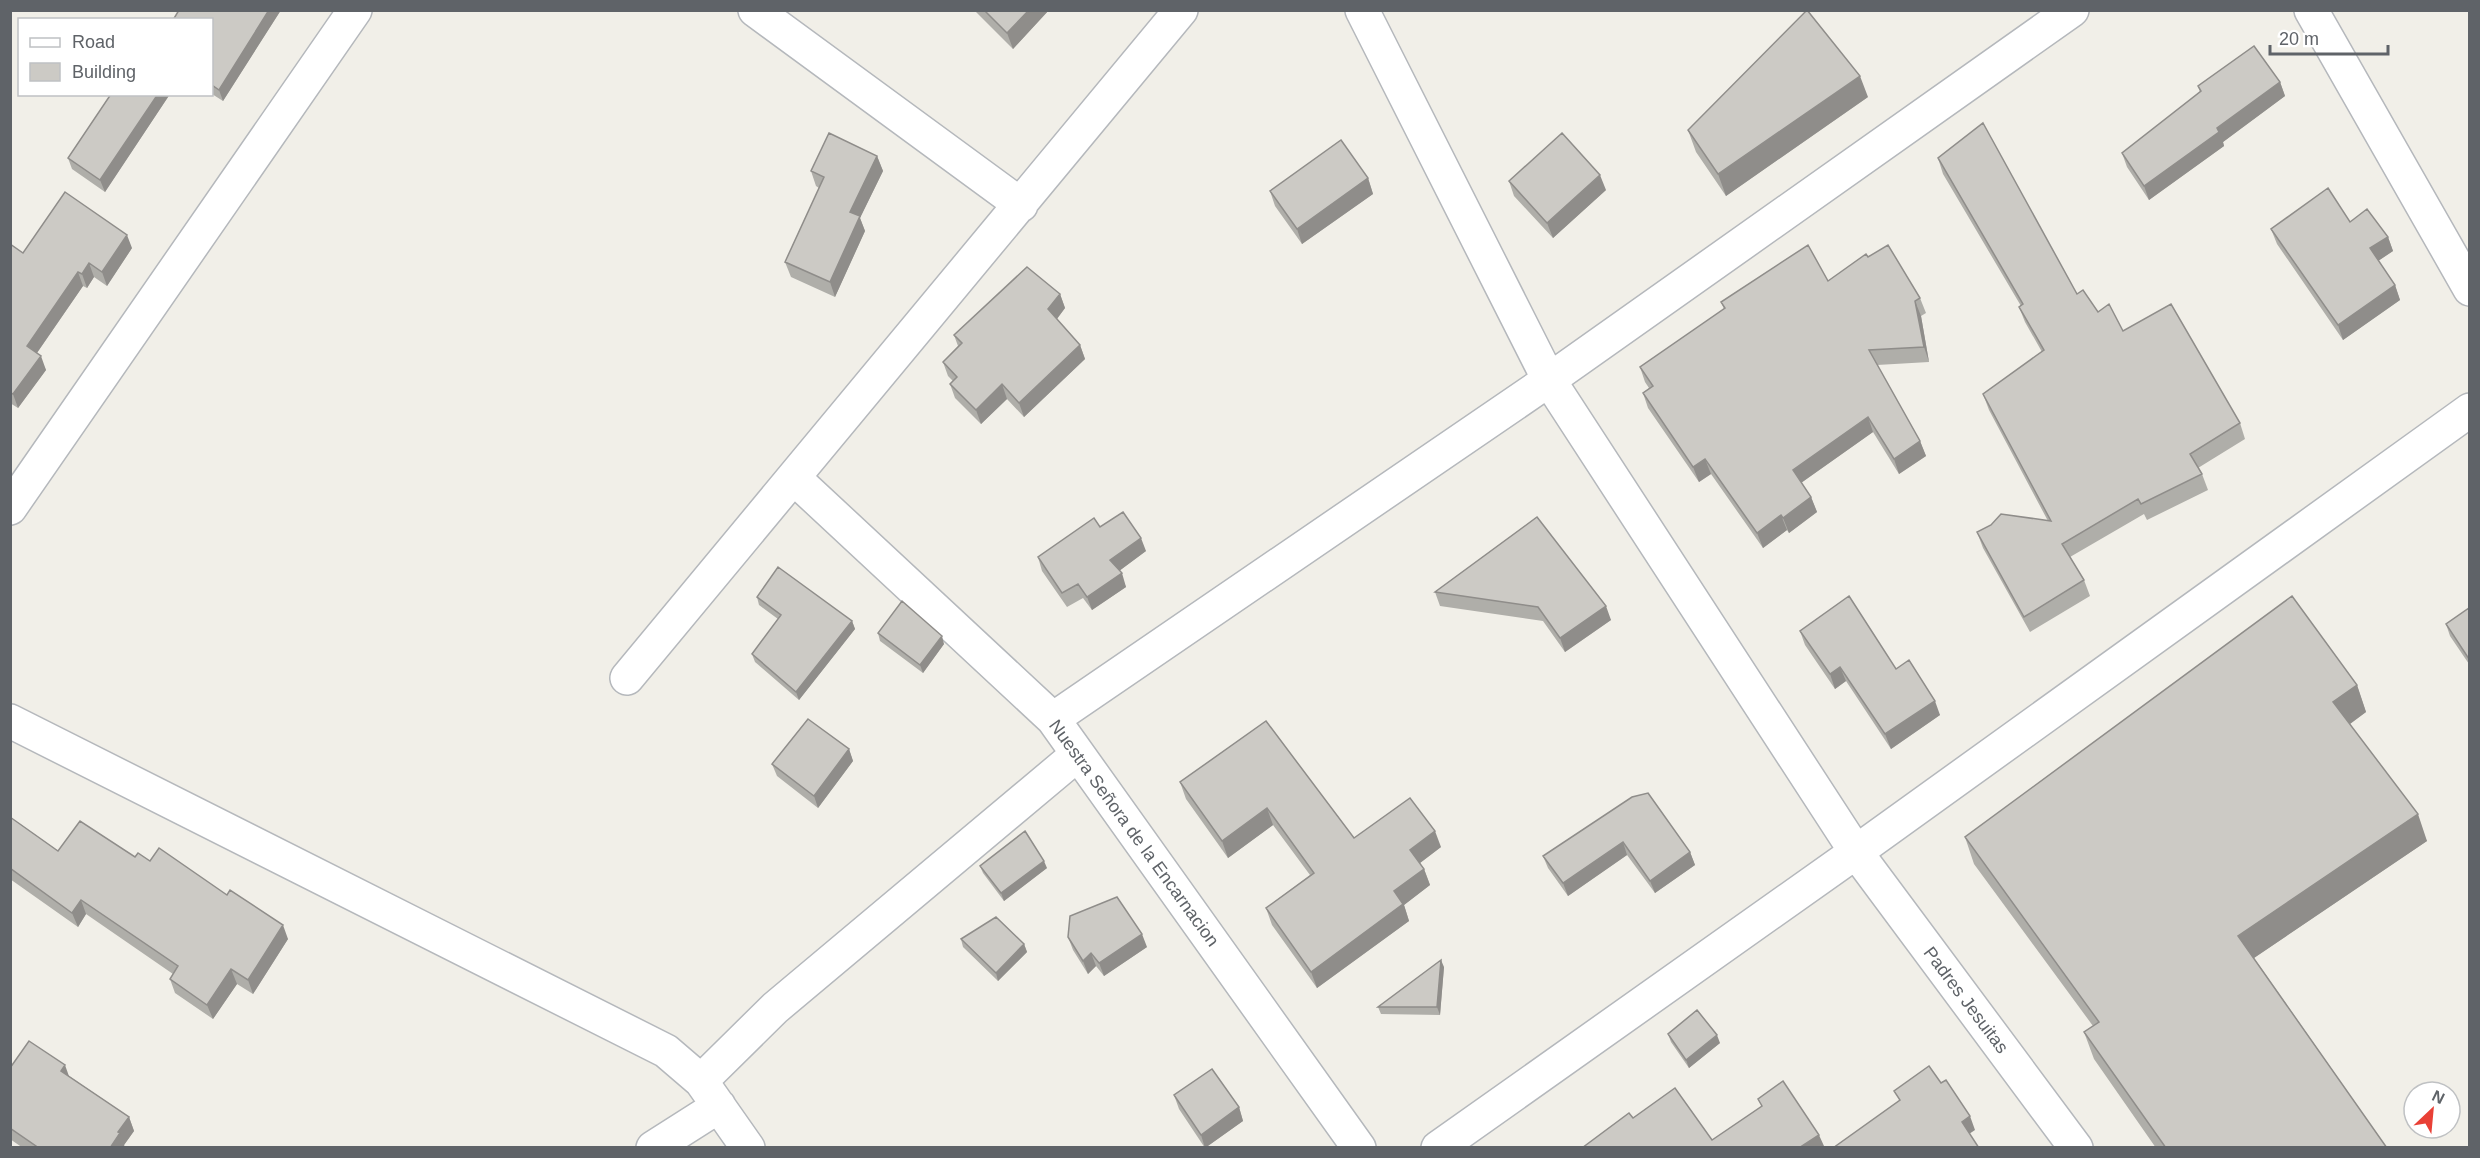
<svg xmlns="http://www.w3.org/2000/svg" width="2480" height="1158" font-family="Arial,sans-serif">
	<rect width="100%" height="100%" fill="#f1efe8"/>
	<g fill="none" stroke-linecap="round" stroke-linejoin="round">
		<defs>
			<path id="minor" d="M 755,10 L 1021,205
				M 1362,10 L 1549,380 L 1856,852 L 2076,1148
				M 2311,10 L 2470,289
				M 794,478 L 1053,719 L 1359,1148
				M 10,508 L 355,10
				M 627,678 L 1181,10
				M 1053,719 L 1549,380 L 2072,10
				M 10,721 L 666,1051 L 701,1081 L 748,1148
				M 701,1081 L 775,1008 L 1078,754
				M 653,1148 L 719,1106
				M 1438,1148 L 1856,852 L 2470,410"/>
		</defs>
		<use href="#minor" stroke="#b5b8bc" stroke-width="36"/>
		<use href="#minor" stroke="#fff" stroke-width="33"/>
	</g>
	<path fill="#afaea9" d="M 179,10 L 281,10 L 223,101 L 212,94 L 212,20 Z
		M 974,10 L 1049,10 L 1013,49 Z
		M 2280,82 L 2285,96 L 2223,142 L 2224,146 L 2149,200 L 2127,167 L 2122,153 L 2200,92 L 2198,86 Z
		M 111,94 L 170,94 L 105,192 L 72,169 L 68,158 Z
		M 1868,97 L 1726,196 L 1696,152 L 1688,130 Z
		M 877,156 L 883,171 L 860,218 L 865,231 L 835,297 L 791,277 L 785,262 L 819,188 L 816,186 L 811,171 Z
		M 1938,158 L 2077,294 L 2098,312 L 2123,331 L 2240,423 L 2245,439 L 2198,468 L 2202,474 L 2208,490 L 2147,520 L 2144,514 L 2070,557 L 2084,580 L 2090,596 L 2030,632 L 1983,548 L 1977,532 L 2048,521 L 1989,410 L 1983,394 L 2042,352 L 2025,322 L 2019,307 L 2021,306 L 1943,174 Z
		M 1368,178 L 1373,194 L 1302,244 L 1275,206 L 1270,191 Z
		M 1509,181 L 1606,190 L 1553,238 L 1514,196 Z
		M 2350,222 L 2388,237 L 2393,251 L 2378,261 L 2395,285 L 2400,300 L 2343,340 L 2277,244 L 2271,229 Z
		M 10,244 L 23,253 L 132,248 L 107,286 L 94,277 L 87,288 L 83,286 L 37,353 L 46,370 L 18,408 L 10,403 Z
		M 1868,257 L 1920,298 L 1926,313 L 1921,316 L 1929,362 L 1877,365 L 1920,441 L 1926,456 L 1899,474 L 1873,432 L 1801,483 L 1811,497 L 1817,512 L 1789,533 L 1787,530 L 1763,548 L 1711,474 L 1699,482 L 1648,408 L 1643,393 L 1649,388 L 1645,382 L 1640,367 L 1724,309 L 1721,302 L 1828,281 Z
		M 1060,294 L 1065,308 L 1057,319 L 1080,345 L 1085,359 L 1024,417 L 1007,399 L 981,424 L 955,398 L 950,384 L 953,381 L 948,376 L 943,362 L 958,346 L 954,335 Z
		M 1537,517 L 1611,620 L 1565,652 L 1543,621 L 1440,606 L 1435,592 Z
		M 1100,527 L 1146,551 L 1119,571 L 1126,587 L 1092,610 L 1083,598 L 1067,607 L 1042,571 L 1038,557 Z
		M 757,597 L 852,621 L 855,629 L 799,700 L 755,662 L 752,654 L 778,619 L 759,605 Z
		M 2469,608 L 2469,664 L 2450,636 L 2446,624 Z
		M 1800,631 L 1896,669 L 1940,715 L 1891,749 L 1846,681 L 1835,689 L 1805,645 Z
		M 878,633 L 944,644 L 923,673 L 880,641 Z
		M 2357,685 L 2366,712 L 2350,724 L 2427,841 L 2254,958 L 2387,1148 L 2156,1148 L 2094,1059 L 2084,1032 L 2093,1026 L 1974,864 L 1965,837 Z
		M 1266,721 L 1354,838 L 1441,847 L 1420,863 L 1424,869 L 1430,885 L 1404,905 L 1409,921 L 1317,988 L 1272,925 L 1266,908 L 1310,875 L 1273,825 L 1228,858 L 1186,799 L 1180,782 Z
		M 849,749 L 853,761 L 818,808 L 777,776 L 772,764 Z
		M 1632,797 L 1690,852 L 1695,865 L 1655,893 L 1627,855 L 1568,896 L 1548,868 L 1543,856 Z
		M 10,817 L 58,851 L 135,857 L 150,861 L 288,939 L 253,994 L 237,984 L 213,1019 L 175,993 L 170,979 L 173,974 L 86,914 L 78,927 L 10,879 Z
		M 980,866 L 1047,868 L 1004,901 L 983,873 Z
		M 1068,937 L 1147,947 L 1104,976 L 1096,966 L 1088,974 L 1073,950 Z
		M 961,939 L 1024,944 L 1027,952 L 998,981 L 963,947 Z
		M 1444,967 L 1440,1015 L 1381,1014 L 1378,1007 Z
		M 1668,1034 L 1720,1043 L 1689,1068 L 1671,1042 Z
		M 10,1068 L 69,1076 L 129,1117 L 134,1131 L 124,1145 L 125,1148 L 23,1148 L 10,1139 Z
		M 1174,1095 L 1239,1107 L 1243,1121 L 1205,1148 L 1179,1109 Z"/>
	<path fill="#8f8d8a" d="M 269,10 L 281,10 L 223,101 L 219,90 Z
		M 1029,10 L 1049,10 L 1013,49 L 1007,33 Z
		M 1860,76 L 1868,97 L 1726,196 L 1718,174 Z
		M 2280,82 L 2285,96 L 2223,142 L 2224,146 L 2149,200 L 2144,186 L 2217,128 Z
		M 158,94 L 170,94 L 105,192 L 100,180 Z
		M 877,156 L 883,171 L 860,218 L 865,231 L 835,297 L 830,282 L 850,212 Z
		M 1600,175 L 1606,190 L 1553,238 L 1547,223 Z
		M 1368,178 L 1373,194 L 1302,244 L 1297,229 Z
		M 127,235 L 132,248 L 107,286 L 102,272 Z
		M 2388,237 L 2393,251 L 2375,263 L 2370,248 Z
		M 89,263 L 94,277 L 87,288 L 82,274 Z
		M 78,272 L 83,286 L 32,360 L 27,346 Z
		M 2395,285 L 2400,300 L 2343,340 L 2338,325 Z
		M 1060,294 L 1065,308 L 1053,324 L 1048,309 Z
		M 1915,301 L 1921,316 L 1929,362 L 1924,347 Z
		M 1080,345 L 1085,359 L 1024,417 L 1019,403 Z
		M 41,356 L 46,370 L 18,408 L 13,394 Z
		M 1002,384 L 1007,399 L 981,424 L 976,410 Z
		M 1868,417 L 1873,432 L 1798,485 L 1793,470 Z
		M 1920,441 L 1926,456 L 1899,474 L 1894,459 Z
		M 1705,459 L 1711,474 L 1699,482 L 1693,467 Z
		M 1811,497 L 1817,512 L 1789,533 L 1783,518 Z
		M 1781,515 L 1787,530 L 1763,548 L 1757,533 Z
		M 1141,538 L 1146,551 L 1115,574 L 1110,560 Z
		M 1122,573 L 1126,587 L 1092,610 L 1087,597 Z
		M 1606,606 L 1611,620 L 1565,652 L 1560,638 Z
		M 852,621 L 855,629 L 799,700 L 796,692 Z
		M 942,636 L 944,644 L 923,673 L 920,665 Z
		M 1840,667 L 1846,681 L 1835,689 L 1830,674 Z
		M 2357,685 L 2366,712 L 2343,729 L 2333,702 Z
		M 1935,701 L 1940,715 L 1891,749 L 1885,734 Z
		M 849,749 L 853,761 L 818,808 L 814,796 Z
		M 1267,808 L 1273,825 L 1228,858 L 1222,841 Z
		M 2418,814 L 2427,841 L 2248,962 L 2238,936 Z
		M 1435,831 L 1441,847 L 1416,866 L 1410,850 Z
		M 1623,842 L 1627,855 L 1568,896 L 1563,883 Z
		M 1690,852 L 1695,865 L 1655,893 L 1650,881 Z
		M 1044,861 L 1047,868 L 1004,901 L 1001,893 Z
		M 1424,869 L 1430,885 L 1404,905 L 1409,921 L 1317,988 L 1311,972 L 1394,891 Z
		M 81,900 L 86,914 L 78,927 L 72,913 Z
		M 283,925 L 288,939 L 253,994 L 248,980 Z
		M 1142,934 L 1147,947 L 1104,976 L 1099,963 Z
		M 1024,944 L 1027,952 L 998,981 L 996,973 Z
		M 1091,953 L 1096,966 L 1088,974 L 1083,961 Z
		M 1441,960 L 1444,967 L 1440,1015 L 1437,1007 Z
		M 231,969 L 237,984 L 213,1019 L 207,1005 Z
		M 1717,1035 L 1720,1043 L 1689,1068 L 1686,1060 Z
		M 65,1065 L 70,1079 L 61,1071 Z
		M 1239,1107 L 1243,1121 L 1205,1148 L 1201,1135 Z
		M 1970,1116 L 1975,1130 L 1966,1136 L 1962,1122 Z
		M 129,1117 L 134,1131 L 124,1145 L 125,1148 L 110,1148 L 118,1132 Z
		M 1819,1135 L 1824,1146 L 1821,1148 L 1799,1148 Z"/>
	<path fill="#cccac5" stroke="#8f8d8a" stroke-width="1.5" d="M 179,10 L 269,10 L 219,90 L 212,85 L 212,20 L 173,20 Z
		M 984,10 L 1029,10 L 1007,33 Z
		M 1807,10 L 1860,76 L 1718,174 L 1688,130 Z
		M 2254,46 L 2280,82 L 2217,128 L 2219,132 L 2144,186 L 2122,153 L 2201,91 L 2198,86 Z
		M 111,94 L 158,94 L 100,180 L 68,158 Z
		M 1983,123 L 2077,294 L 2083,290 L 2098,312 L 2109,304 L 2123,331 L 2171,304 L 2240,423 L 2190,454 L 2202,474 L 2141,504 L 2138,499 L 2062,544 L 2084,580 L 2024,617 L 1977,532 L 1991,525 L 2001,514 L 2051,521 L 1983,394 L 2044,350 L 2019,307 L 2023,304 L 1938,158 Z
		M 829,133 L 877,156 L 850,212 L 860,216 L 830,282 L 785,262 L 824,177 L 811,171 Z
		M 1562,133 L 1600,175 L 1547,223 L 1509,181 Z
		M 1341,140 L 1368,178 L 1297,229 L 1270,191 Z
		M 2328,188 L 2350,222 L 2367,209 L 2388,237 L 2370,248 L 2395,285 L 2338,325 L 2271,229 Z
		M 65,192 L 127,235 L 102,272 L 89,263 L 82,274 L 78,272 L 27,346 L 41,356 L 13,394 L 10,392 L 10,244 L 23,253 Z
		M 1808,245 L 1828,281 L 1866,254 L 1868,257 L 1888,245 L 1920,298 L 1915,301 L 1924,347 L 1869,350 L 1920,441 L 1894,459 L 1868,417 L 1793,470 L 1811,497 L 1783,518 L 1781,515 L 1757,533 L 1705,459 L 1693,467 L 1643,393 L 1653,386 L 1640,367 L 1725,308 L 1721,302 Z
		M 1027,267 L 1060,294 L 1048,309 L 1080,345 L 1019,403 L 1002,384 L 976,410 L 950,384 L 957,377 L 943,362 L 962,343 L 954,335 Z
		M 1123,512 L 1141,538 L 1110,560 L 1122,573 L 1087,597 L 1078,584 L 1062,593 L 1038,557 L 1094,518 L 1100,527 Z
		M 1537,517 L 1606,606 L 1560,638 L 1538,607 L 1435,592 Z
		M 778,567 L 852,621 L 796,692 L 752,654 L 781,615 L 757,597 Z
		M 1849,596 L 1896,669 L 1909,660 L 1935,701 L 1885,734 L 1840,667 L 1830,674 L 1800,631 Z
		M 2292,596 L 2357,685 L 2333,702 L 2418,814 L 2238,936 L 2387,1148 L 2166,1148 L 2084,1032 L 2099,1022 L 1965,837 Z
		M 902,601 L 942,636 L 920,665 L 878,633 Z
		M 2469,608 L 2469,659 L 2446,624 Z
		M 808,719 L 849,749 L 814,796 L 772,764 Z
		M 1266,721 L 1354,838 L 1410,798 L 1435,831 L 1410,850 L 1424,869 L 1394,891 L 1403,904 L 1311,972 L 1266,908 L 1314,873 L 1267,808 L 1222,841 L 1180,782 Z
		M 1648,793 L 1690,852 L 1650,881 L 1623,842 L 1563,883 L 1543,856 L 1632,797 Z
		M 10,817 L 58,851 L 80,821 L 135,857 L 138,853 L 150,861 L 159,848 L 227,895 L 230,890 L 283,925 L 248,980 L 231,969 L 207,1005 L 170,979 L 178,966 L 81,900 L 72,913 L 10,868 Z
		M 1025,831 L 1044,861 L 1001,893 L 980,866 Z
		M 1117,897 L 1142,934 L 1099,963 L 1091,953 L 1083,961 L 1068,937 L 1070,916 Z
		M 996,917 L 1024,944 L 996,973 L 961,939 Z
		M 1441,960 L 1437,1007 L 1378,1007 Z
		M 1697,1010 L 1717,1035 L 1686,1060 L 1668,1034 Z
		M 29,1041 L 65,1065 L 61,1071 L 129,1117 L 118,1132 L 120,1133 L 110,1148 L 39,1148 L 10,1128 L 10,1068 Z
		M 1929,1066 L 1941,1083 L 1946,1080 L 1970,1116 L 1962,1122 L 1979,1148 L 1833,1148 L 1900,1100 L 1894,1091 Z
		M 1212,1069 L 1239,1107 L 1201,1135 L 1174,1095 Z
		M 1783,1081 L 1819,1135 L 1799,1148 L 1582,1148 L 1629,1113 L 1633,1118 L 1675,1088 L 1712,1140 L 1762,1106 L 1758,1099 Z"/>
	<g text-anchor="middle" dominant-baseline="central" stroke-width="4.5" stroke-linejoin="round" paint-order="stroke">
		<g font-size="18" fill="#5f6368" stroke="#fff">
			<text transform="translate(1134 833) rotate(54)">Nuestra Señora de la Encarnacion</text>
			<text transform="translate(1966 1000) rotate(53)">Padres Jesuitas</text>
		</g>
	</g>
	<rect width="2480" height="1158" fill="none" stroke="#5f6368" stroke-width="24"/>
	<rect x="18" y="18" width="195" height="78" fill="#ffffff" stroke="#bfc1c3" stroke-width="1.5"/>
	<rect x="30" y="38" width="30" height="9" fill="#ffffff" stroke="#bfc1c3" stroke-width="1.5"/>
	<text x="72" y="48" font-size="18" fill="#5f6368">Road</text>
	<rect x="30" y="63" width="30" height="18" fill="#cccac5" stroke="#bfc1c3" stroke-width="1.5"/>
	<text x="72" y="78" font-size="18" fill="#5f6368">Building</text>
	<g transform="translate(2432 1110) rotate(26)"><circle r="28" fill="#ffffff" stroke="#bfc1c3" stroke-width="1.5"/>
	<path d="M0-4.5L10 22L0 15L-10 22Z" fill="#e94036"/>
	<text y="-9" font-size="16" font-weight="bold" text-anchor="middle" fill="#5f6368">N</text>
	</g>
	<path d="M2270 45v9h118v-9" fill="none" stroke="#5f6368" stroke-width="3"/>
	<text x="2279" y="45" font-size="18" fill="#5f6368" stroke="#ffffff" stroke-width="4.5" paint-order="stroke">20 m</text>
</svg>
